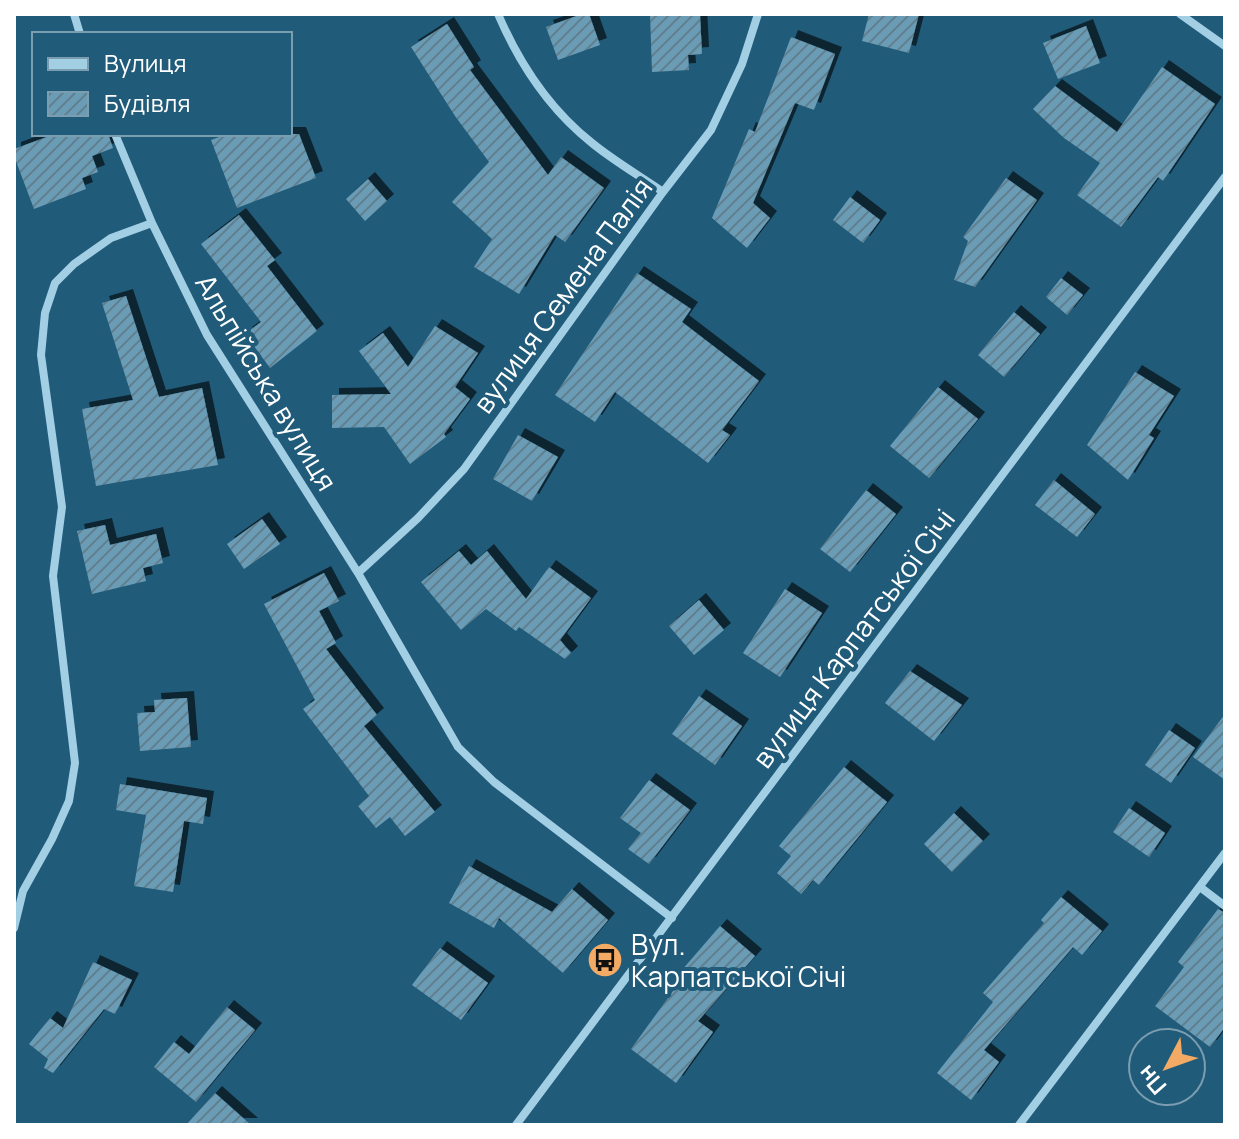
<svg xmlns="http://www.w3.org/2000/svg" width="1239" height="1139" font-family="Manrope,sans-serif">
	<defs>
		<pattern id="building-hatch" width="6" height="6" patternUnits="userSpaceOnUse" patternTransform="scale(2)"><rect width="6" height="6" fill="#6b9cb5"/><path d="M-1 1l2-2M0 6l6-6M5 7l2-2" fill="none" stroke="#608090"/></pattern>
		<filter id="shadow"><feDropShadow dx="7" dy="-7" stdDeviation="0" flood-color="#0009"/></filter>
	</defs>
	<rect width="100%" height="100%" fill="#215b7a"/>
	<path fill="url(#building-hatch)" filter="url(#shadow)" d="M 582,14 L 589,14 L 600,45 L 558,60 L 546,27 Z
		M 650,14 L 700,14 L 702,54 L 688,55 L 689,70 L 652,72 Z
		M 869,14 L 919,14 L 909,53 L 862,41 Z
		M 447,24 L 474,67 L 470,70 L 548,175 L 561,157 L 604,188 L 565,242 L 555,235 L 519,294 L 474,267 L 492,239 L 452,202 L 489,162 L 455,116 L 411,47 Z
		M 1086,26 L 1100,63 L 1058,79 L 1043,43 Z
		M 791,37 L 835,54 L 814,110 L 795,103 L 753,203 L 770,218 L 747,248 L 712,218 L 749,129 L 755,132 Z
		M 1162,67 L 1215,104 L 1163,181 L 1158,177 L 1121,227 L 1077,195 L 1100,163 L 1064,138 L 1033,109 L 1055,86 L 1117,132 Z
		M 55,134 L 108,134 L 113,148 L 92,156 L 98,172 L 82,178 L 86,189 L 34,209 L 14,156 L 14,149 Z
		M 228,134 L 299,134 L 316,178 L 237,208 L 211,140 Z
		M 1006,178 L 1037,200 L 975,287 L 954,280 L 968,241 L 963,237 Z
		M 368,179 L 387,201 L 365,221 L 346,199 Z
		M 850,197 L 880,220 L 863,243 L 833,220 Z
		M 239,215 L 275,260 L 267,266 L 317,331 L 270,368 L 245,334 L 261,322 L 201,244 Z
		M 637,273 L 691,309 L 682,322 L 759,381 L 722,430 L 730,435 L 708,463 L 615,392 L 595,422 L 555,395 Z
		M 1061,278 L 1083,295 L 1067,315 L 1046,297 Z
		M 126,296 L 159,397 L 202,388 L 218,465 L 96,486 L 82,409 L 133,400 L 102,303 Z
		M 1014,312 L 1040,334 L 1004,377 L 978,355 Z
		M 435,326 L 478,353 L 455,387 L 470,399 L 444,434 L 446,437 L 410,464 L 384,427 L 332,428 L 332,395 L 391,394 L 359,351 L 383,333 L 408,367 Z
		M 1135,372 L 1174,396 L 1149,435 L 1154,438 L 1128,480 L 1087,445 Z
		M 938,387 L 978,419 L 929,478 L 890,446 Z
		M 518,435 L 558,457 L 532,501 L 493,479 Z
		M 1054,480 L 1095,514 L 1077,537 L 1035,505 Z
		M 866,490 L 896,514 L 850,572 L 820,549 Z
		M 262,519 L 280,544 L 244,569 L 227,544 Z
		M 105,525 L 110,545 L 156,534 L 163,563 L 143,568 L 146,581 L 92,594 L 77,531 Z
		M 459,551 L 471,565 L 487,551 L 526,599 L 549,567 L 591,598 L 560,640 L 571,653 L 565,659 L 519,627 L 516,631 L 486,609 L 461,630 L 421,582 Z
		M 324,573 L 339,601 L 319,611 L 336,643 L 326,649 L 377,715 L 364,726 L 435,812 L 405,836 L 390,817 L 376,828 L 358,806 L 369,796 L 303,709 L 315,700 L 264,604 Z
		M 785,589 L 822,613 L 780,677 L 743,653 Z
		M 699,600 L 724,630 L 694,655 L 669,626 Z
		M 910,671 L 962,705 L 934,741 L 885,703 Z
		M 699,696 L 742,726 L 715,765 L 672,734 Z
		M 187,698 L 191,747 L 140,751 L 137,713 L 155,712 L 154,700 Z
		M 1225,714 L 1225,780 L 1193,757 Z
		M 1169,730 L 1195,748 L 1171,783 L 1145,765 Z
		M 844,767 L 887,802 L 819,885 L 813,880 L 801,894 L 777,873 L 791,856 L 779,846 Z
		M 649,780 L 690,810 L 649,864 L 628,849 L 641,833 L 620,818 Z
		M 120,784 L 207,798 L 203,824 L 184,821 L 173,892 L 134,886 L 146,815 L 116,810 Z
		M 1129,808 L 1165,833 L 1149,857 L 1113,832 Z
		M 954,813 L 983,841 L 952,872 L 924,844 Z
		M 469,866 L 552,912 L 572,889 L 608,920 L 563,973 L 499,918 L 494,928 L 449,903 Z
		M 1061,897 L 1102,931 L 1082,955 L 1073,947 L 984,1050 L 999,1062 L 971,1100 L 937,1073 L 993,1002 L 983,993 L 1044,923 L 1041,920 Z
		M 1218,909 L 1225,913 L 1225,1027 L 1210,1047 L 1155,1006 L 1184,967 L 1178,962 Z
		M 720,926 L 755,956 L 698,1021 L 713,1032 L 676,1083 L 631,1049 L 686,973 L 682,970 Z
		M 440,948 L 488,983 L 461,1020 L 412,985 Z
		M 93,962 L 132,980 L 115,1014 L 104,1009 L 53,1073 L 44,1068 L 48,1059 L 29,1044 L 50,1018 L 63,1028 Z
		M 227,1007 L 255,1030 L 196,1102 L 154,1067 L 174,1042 L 189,1054 Z
		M 215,1093 L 251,1125 L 186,1125 Z"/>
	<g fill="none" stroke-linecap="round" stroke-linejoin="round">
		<path stroke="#a3cfe5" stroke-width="8" d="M 74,14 L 80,34
			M 498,14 C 519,63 549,109 592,143 C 614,161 640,176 663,192
			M 1180,14 L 1225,46
			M 115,134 L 152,223
			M 358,573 L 418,518 L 464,469 L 663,192 L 711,130 L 742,64 L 758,14
			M 1200,887 L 1225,906
			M 14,928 L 23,891 L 52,839 L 69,801 L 75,763 L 53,576 L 62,507 L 41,355 L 45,313 L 55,283 L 74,264 L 111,238 L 152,223 L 207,335 L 358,573 L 458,747 L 494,782 L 672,918
			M 516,1125 L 1225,177
			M 1019,1125 L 1225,853"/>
	</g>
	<defs>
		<symbol id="bus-disc" viewBox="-11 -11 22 22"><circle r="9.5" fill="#f2aa64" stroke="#215b7a"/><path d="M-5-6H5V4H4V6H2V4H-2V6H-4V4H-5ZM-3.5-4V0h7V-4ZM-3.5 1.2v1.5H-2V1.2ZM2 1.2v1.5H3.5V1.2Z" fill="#111"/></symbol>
	</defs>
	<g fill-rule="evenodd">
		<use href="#bus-disc" x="585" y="940" width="40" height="40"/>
	</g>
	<g text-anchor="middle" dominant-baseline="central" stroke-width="8" stroke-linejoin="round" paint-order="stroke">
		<g font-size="28" fill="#fff" stroke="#215b7a">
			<text transform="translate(562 295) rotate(-54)">вулиця Семена Палія</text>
			<text transform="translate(267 382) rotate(59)">Альпійська вулиця</text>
			<text transform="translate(853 638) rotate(-53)">вулиця Карпатської Січі</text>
		</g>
		<g font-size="28" fill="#fff" stroke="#215b7a" text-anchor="start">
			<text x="631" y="944">Вул.<tspan x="631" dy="32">Карпатської Січі</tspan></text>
		</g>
	</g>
	<rect width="1239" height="1139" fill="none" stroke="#ffffff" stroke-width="32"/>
	<rect x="32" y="32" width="260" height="104" fill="#215b7a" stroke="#7a9daf" stroke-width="2"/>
	<rect x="48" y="58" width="40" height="12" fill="#a3cfe5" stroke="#7a9daf" stroke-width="2"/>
	<text x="104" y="72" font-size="24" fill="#ffffff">Вулиця</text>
	<rect x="48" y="92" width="40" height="24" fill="url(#building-hatch)" stroke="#7a9daf" stroke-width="2"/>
	<text x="104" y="112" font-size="24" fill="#ffffff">Будівля</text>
	<g transform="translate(1167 1067) rotate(229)"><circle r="38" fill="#215b7a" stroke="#7a9daf" stroke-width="2"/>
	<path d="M0-6L14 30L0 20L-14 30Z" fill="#f2aa64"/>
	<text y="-12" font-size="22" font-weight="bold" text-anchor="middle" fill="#ffffff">Пн</text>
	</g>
</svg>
